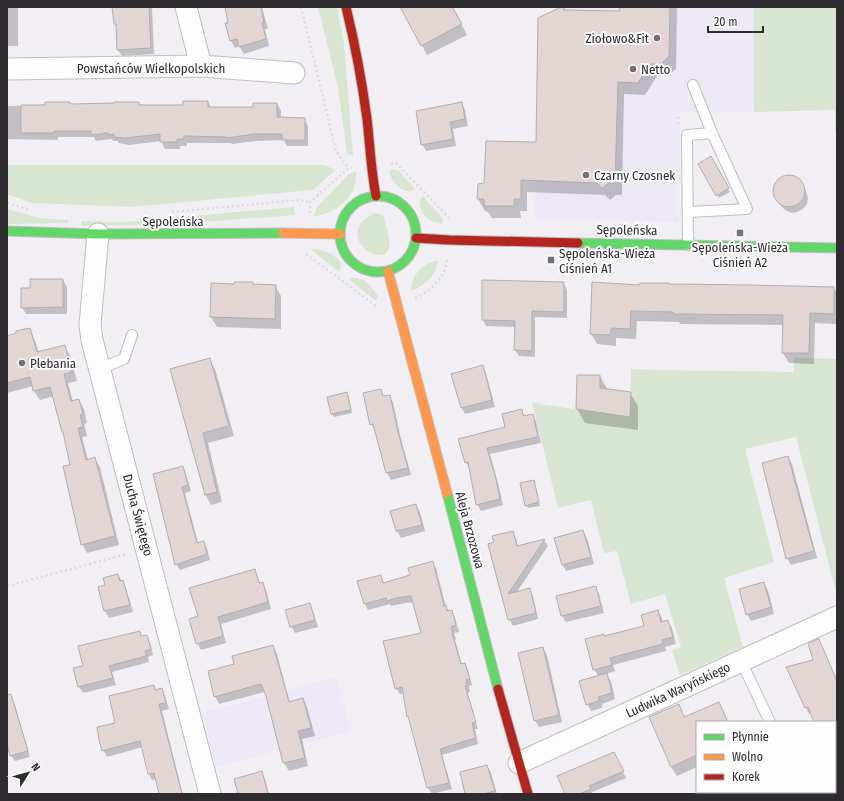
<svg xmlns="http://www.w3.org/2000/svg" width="844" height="801" font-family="'Fira Sans Condensed',sans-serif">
	<rect width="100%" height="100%" fill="#f2eff4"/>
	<path fill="#ece8f6" d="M 561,7 L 754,7 L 754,112 L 680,112 L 679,222 L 607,220 L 535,220 L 538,18 Z
		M 337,677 L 351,731 L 216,767 L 202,713 Z"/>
	<path fill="#d8e5d1" d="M 318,7 L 337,7 L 344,43 L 353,156 L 347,153 L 338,88 Z
		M 754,7 L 837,7 L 837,130 L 835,130 L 835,110 L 754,112 Z
		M 7,165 L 325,165 L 335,170 L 313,190 L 132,207 L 32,203 L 7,194 Z
		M 392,169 L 398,170 L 415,189 C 404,197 393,182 389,173 Z
		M 356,171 C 356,177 356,184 353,190 C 346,205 330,215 314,216 L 316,209 L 320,204 L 348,175 Z
		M 423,196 L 443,219 L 442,224 C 438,223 433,222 429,220 C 422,215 416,203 423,196 Z
		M 294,207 L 295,215 L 178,224 L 81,226 L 81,221 L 125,222 Z
		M 7,209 L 40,218 L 68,220 L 68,223 L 7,224 Z
		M 374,213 C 378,213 380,214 384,217 C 386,225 391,241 389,248 C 384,270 331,236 374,213 Z
		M 312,249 C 323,249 347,257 339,272 L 313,251 Z
		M 435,261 L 438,261 C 437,274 424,288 411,290 C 412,275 420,266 435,261 Z
		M 352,278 C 367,277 370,286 378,296 L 377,299 L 375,300 L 349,279 Z
		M 794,358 L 837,359 L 837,596 L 796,437 L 745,449 L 774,562 L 724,578 L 743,647 L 680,675 L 672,650 L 681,647 L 665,594 L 631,604 L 617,551 L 604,553 L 591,500 L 558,508 L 532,403 L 630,417 L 631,369 C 685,371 739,371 794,372 Z"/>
	<path fill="#0003" d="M 7,7 L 18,7 L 18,46 L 8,46 L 8,48 L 7,48 Z
		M 114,7 L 152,7 L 154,54 L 122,56 L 118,50 L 117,27 L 115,23 Z
		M 226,7 L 262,7 L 268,29 L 265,29 L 269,46 L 244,54 L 239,46 L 235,48 L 231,41 L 226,24 L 229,23 Z
		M 402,7 L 453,7 L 458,16 L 457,16 L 467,35 L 427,55 Z
		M 563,7 L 566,11 L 620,12 L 621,7 L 676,7 L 677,10 L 676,69 L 669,75 L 667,76 L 657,76 L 645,95 L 624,94 L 622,195 L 616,195 L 610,200 L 605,195 L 527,192 L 527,211 L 520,211 L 521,218 L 492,218 L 488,212 L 485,211 L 478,199 L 479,185 L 485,184 L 537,143 Z
		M 208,102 L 211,108 L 254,108 L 277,104 L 281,111 L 281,118 L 304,119 L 308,126 L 308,146 L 287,146 L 284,140 L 257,141 L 232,144 L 231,143 L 187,143 L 187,146 L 180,146 L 180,149 L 165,149 L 161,141 L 129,145 L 119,143 L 118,141 L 113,141 L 112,139 L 96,141 L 94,137 L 58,137 L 57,140 L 7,139 L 7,106 L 138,103 L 140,106 L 184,106 Z
		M 462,103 L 465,110 L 468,126 L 453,129 L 456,146 L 426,151 L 422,144 Z
		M 711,158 L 730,192 L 719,198 L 700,164 Z
		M 788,176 L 798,179 L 806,191 L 808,198 L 807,204 L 803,209 L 797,212 L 791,213 L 785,210 L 780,205 L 776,198 L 774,191 L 775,185 L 777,182 L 782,178 Z
		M 63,280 L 67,287 L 67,314 L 26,314 L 22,307 Z
		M 483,281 L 563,283 L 567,290 L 567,318 L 535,317 L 535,357 L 519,356 L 515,350 L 516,327 L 486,326 L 483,320 Z
		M 275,286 L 281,296 L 281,329 L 217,327 L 211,317 Z
		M 640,286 L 834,288 L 837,293 L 837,324 L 815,323 L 814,364 L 789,363 L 783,353 L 784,325 L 680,324 L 679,322 L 637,321 L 636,339 L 616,338 L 616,346 L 597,344 L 591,334 Z
		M 29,329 L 34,338 L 39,353 L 64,346 L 70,355 L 77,381 L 68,383 L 73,402 L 79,400 L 84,409 L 87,423 L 84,424 L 87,436 L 82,437 L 88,460 L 94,458 L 100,467 L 119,545 L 87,553 L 82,544 L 71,465 L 64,434 L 54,396 L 40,400 L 34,391 L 33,386 L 7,393 L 7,351 Z
		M 209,360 L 215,369 L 234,436 L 208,443 L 222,502 L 211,505 L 206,495 L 171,370 Z
		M 482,367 L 486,373 L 495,407 L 465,414 L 461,407 Z
		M 600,376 L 608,390 L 630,393 L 638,406 L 638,430 L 585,423 L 577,409 Z
		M 381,390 L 384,397 L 389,396 L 393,402 L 401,439 L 411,475 L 391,480 L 387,473 L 376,431 L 371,424 Z
		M 347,394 L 349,397 L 352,413 L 334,417 L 332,414 Z
		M 521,410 L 525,416 L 532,415 L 536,421 L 541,443 L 490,454 L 498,483 L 503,505 L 481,511 L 477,504 L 470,469 L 466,462 L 506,427 Z
		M 788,457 L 792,464 L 817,558 L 791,565 L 787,558 Z
		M 183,468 L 186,474 L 191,491 L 185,493 L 198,543 L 203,542 L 207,548 L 210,560 L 180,570 L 176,564 Z
		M 533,481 L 535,484 L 540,506 L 528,508 L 526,505 Z
		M 416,505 L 420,512 L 425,531 L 401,538 L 397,531 L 391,512 Z
		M 512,532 L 516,538 L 518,547 L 544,540 L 548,546 L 516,593 L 529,590 L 533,596 L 538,619 L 513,626 L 509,619 L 495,543 Z
		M 583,532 L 587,538 L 594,564 L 566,571 L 562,564 Z
		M 432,562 L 436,568 L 446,607 L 449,612 L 452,611 L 455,618 L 459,632 L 454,633 L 456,639 L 455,640 L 462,665 L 465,664 L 468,670 L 472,685 L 469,686 L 470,692 L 467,693 L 478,729 L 475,729 L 478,744 L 442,755 L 452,789 L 432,794 L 428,788 L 410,721 L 408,716 L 404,693 L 400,694 L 396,688 L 422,633 L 414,602 L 400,604 L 391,606 L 390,604 L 368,610 L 365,604 L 380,576 L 384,583 L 411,576 Z
		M 254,570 L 258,577 L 260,584 L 263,584 L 266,590 L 271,609 L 221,624 L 226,643 L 201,650 L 197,643 L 199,617 Z
		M 118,575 L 126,588 L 133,612 L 109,618 L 105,611 L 99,587 L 106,585 Z
		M 764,584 L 768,590 L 774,614 L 751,621 L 747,614 Z
		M 595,587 L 599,594 L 604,613 L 566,622 L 562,616 Z
		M 309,605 L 313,611 L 318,627 L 295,633 L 291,626 Z
		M 658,611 L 662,618 L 663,623 L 668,621 L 672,628 L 676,644 L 665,647 L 666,651 L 613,665 L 615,671 L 606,674 L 611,681 L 615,699 L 602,704 L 602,708 L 591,711 L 587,704 L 599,677 L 594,669 L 604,637 L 645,627 Z
		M 139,632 L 142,637 L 146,636 L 150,642 L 153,655 L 148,657 L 149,662 L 112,672 L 116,685 L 83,693 L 79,687 L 75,669 L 84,667 Z
		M 273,646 L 277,654 L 290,703 L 303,699 L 307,707 L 315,736 L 302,739 L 308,766 L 289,771 L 284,763 L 265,692 L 219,704 L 215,696 L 235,665 Z
		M 543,648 L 547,655 L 562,722 L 539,727 L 535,720 Z
		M 814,660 L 836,679 L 837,678 L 837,741 L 835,742 L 835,722 L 815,722 L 812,713 L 809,714 L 806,708 Z
		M 153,686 L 156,691 L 162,690 L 165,696 L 169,709 L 162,711 L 182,791 L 184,794 L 160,794 L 156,779 L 152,780 L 149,774 L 143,747 L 107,757 L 103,750 L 117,724 Z
		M 11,696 L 14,702 L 30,757 L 15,761 L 11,756 L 7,740 L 7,697 Z
		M 719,703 L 728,722 L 697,722 L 697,767 L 677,776 L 671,767 L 650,717 L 678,706 L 685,717 Z
		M 617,760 L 626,778 L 592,792 L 593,794 L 566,794 Z
		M 487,766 L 491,773 L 497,794 L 466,794 Z
		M 261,772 L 265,779 L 269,794 L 239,794 Z
		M 734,792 L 761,792 L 762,794 L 735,794 Z"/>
	<path fill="#e3d5d4" stroke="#b1aeaf" d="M 112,7 L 149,7 L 151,48 L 117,50 L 116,24 L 114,24 Z
		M 225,7 L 261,7 L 264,22 L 262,23 L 266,39 L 239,47 L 237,39 L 230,41 L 225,23 L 228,23 Z
		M 400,7 L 452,7 L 462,24 L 421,46 Z
		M 561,7 L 564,7 L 564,10 L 619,11 L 620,7 L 670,7 L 669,56 L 662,63 L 659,64 L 650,64 L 638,83 L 618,82 L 615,183 L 609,183 L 602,188 L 597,183 L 521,180 L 521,199 L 514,199 L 514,206 L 484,206 L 484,199 L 477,199 L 478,184 L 484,183 L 486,141 L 536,142 L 538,18 Z
		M 183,101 L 208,101 L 208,107 L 253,107 L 253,103 L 277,103 L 277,117 L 305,118 L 305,140 L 282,140 L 282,134 L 253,134 L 227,138 L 227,137 L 184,136 L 184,139 L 177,139 L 177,142 L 160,142 L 160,134 L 125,138 L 114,137 L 114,134 L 108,135 L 108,133 L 91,135 L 91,131 L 54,131 L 54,133 L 21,133 L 21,105 L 45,105 L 45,102 L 70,102 L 71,104 L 114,103 L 114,102 L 139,102 L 139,105 L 183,105 Z
		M 462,102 L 465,119 L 450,122 L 453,139 L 421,145 L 416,111 Z
		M 711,156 L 729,188 L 716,196 L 698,164 Z
		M773 191a16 16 0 1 1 32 0a16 16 0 1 1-32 0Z
		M 30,279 L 63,279 L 63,307 L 21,308 L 21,288 L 30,288 Z
		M 482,280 L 564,282 L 564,312 L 532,311 L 532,351 L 514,350 L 515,321 L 482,320 Z
		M 234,282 L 253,282 L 253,284 L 276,285 L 275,319 L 210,317 L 211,283 L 234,284 Z
		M 592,282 L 639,285 L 640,283 L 669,283 L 669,284 L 751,285 L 834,287 L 834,314 L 810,313 L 809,353 L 782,353 L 783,315 L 673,314 L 673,312 L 631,311 L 630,329 L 611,328 L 610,335 L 590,334 Z
		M 30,328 L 37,352 L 65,345 L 72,372 L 64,374 L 71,401 L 79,399 L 83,414 L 80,415 L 83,427 L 78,428 L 86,460 L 95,457 L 115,536 L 81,545 L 63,466 L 70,465 L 63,432 L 62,432 L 50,387 L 33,391 L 30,377 L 7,383 L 7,336 L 16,333 L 16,331 Z
		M 210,358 L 229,426 L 203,433 L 217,492 L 205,495 L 170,369 Z
		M 483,365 L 492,400 L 461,408 L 451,374 Z
		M 577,375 L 600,375 L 600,388 L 631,392 L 630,417 L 576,409 Z
		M 381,389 L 383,396 L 390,395 L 398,432 L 408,468 L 386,473 L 373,424 L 370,425 L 363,393 Z
		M 347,392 L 351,410 L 331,414 L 327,397 Z
		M 522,409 L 523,416 L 533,414 L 538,437 L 487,448 L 495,475 L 500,499 L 476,505 L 468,462 L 465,463 L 458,439 L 505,427 L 502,414 Z
		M 788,456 L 814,551 L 786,559 L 762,463 Z
		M 183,466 L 188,485 L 182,487 L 197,543 L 204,541 L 207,554 L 175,565 L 153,474 Z
		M 534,480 L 539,502 L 525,506 L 520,483 Z
		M 416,504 L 422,525 L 396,531 L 390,511 Z
		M 583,530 L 591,557 L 562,565 L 554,538 Z
		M 513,531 L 517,546 L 545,539 L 508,594 L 530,588 L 536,613 L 508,620 L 488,544 L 494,542 L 492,536 Z
		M 433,561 L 444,606 L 446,605 L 447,611 L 452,610 L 456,625 L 451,627 L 453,633 L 452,633 L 461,664 L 465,663 L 470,679 L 466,680 L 467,686 L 465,686 L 476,722 L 472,723 L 475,738 L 440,749 L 449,783 L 427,788 L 408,716 L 407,717 L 402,687 L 395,689 L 383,641 L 421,633 L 411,596 L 396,598 L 387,601 L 386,598 L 364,604 L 357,581 L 381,575 L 383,583 L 410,575 L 408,568 Z
		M 255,569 L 259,583 L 263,582 L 268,602 L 218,617 L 223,636 L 196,644 L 189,619 L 198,616 L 189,588 Z
		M 118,574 L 120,581 L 123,580 L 130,605 L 104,611 L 98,587 L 105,585 L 103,578 Z
		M 764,582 L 771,607 L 746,615 L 739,589 Z
		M 596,586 L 601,606 L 561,616 L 556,596 Z
		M 310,603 L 315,620 L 290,627 L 285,610 Z
		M 658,610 L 661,622 L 668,620 L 673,637 L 662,640 L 663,644 L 610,658 L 612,665 L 593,670 L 585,639 L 604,634 L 604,636 L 644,626 L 641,615 Z
		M 140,631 L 141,636 L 147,635 L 151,649 L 145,651 L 146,656 L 109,666 L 113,678 L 78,687 L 73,668 L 83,666 L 78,646 Z
		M 819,639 L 837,681 L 837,722 L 814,722 L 808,707 L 805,708 L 786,667 L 813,660 L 808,643 Z
		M 273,645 L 289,702 L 303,698 L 311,728 L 298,731 L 305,758 L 283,763 L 266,696 L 261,684 L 214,697 L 208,671 L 234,664 L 232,656 Z
		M 543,647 L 559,715 L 534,721 L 518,653 Z
		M 607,673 L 612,693 L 598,697 L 599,701 L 586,705 L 579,681 Z
		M 154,685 L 155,690 L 162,688 L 166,703 L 159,704 L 182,794 L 159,794 L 154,773 L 148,774 L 140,741 L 102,751 L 99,740 L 97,727 L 115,723 L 109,696 Z
		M 11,694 L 28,751 L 10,756 L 7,744 L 7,695 Z
		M 719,702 L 728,722 L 697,722 L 697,755 L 671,767 L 649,717 L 679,704 L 684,717 Z
		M 614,752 L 624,771 L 589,786 L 591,789 L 579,794 L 565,794 L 557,776 Z
		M 487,765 L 495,791 L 483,794 L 465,794 L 460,772 Z
		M 262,771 L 268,794 L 238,794 L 234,779 Z"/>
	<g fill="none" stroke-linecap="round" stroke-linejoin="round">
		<defs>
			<path id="lane" d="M 688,212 L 747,209 L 712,133
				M 688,245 L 687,135 L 712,133 L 693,85
				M 100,367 L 109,365 L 124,359 L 132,335
				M 741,661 L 770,722"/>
			<path id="street" d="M 186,7 L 201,66
				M 7,69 L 201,66 L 294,73
				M 98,234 L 90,325 L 92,340 L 210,794
				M 519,763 L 837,617"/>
			<path id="fast" d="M340 234a38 38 0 1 1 76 0a38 38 0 1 1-76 0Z
				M 7,231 L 98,234 L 283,233
				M 578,243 L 837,248
				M 447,493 L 498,689"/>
			<path id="slow" d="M 283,233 L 340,234
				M 388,271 L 447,493"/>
			<path id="jam" d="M 346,7 C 355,44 362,81 367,119 C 370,145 371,171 376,196
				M 416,238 L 449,240 L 578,243
				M 498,689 L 528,794"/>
		</defs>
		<use href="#lane" stroke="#c0bdc1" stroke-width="12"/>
		<use href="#street" stroke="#c0bdc1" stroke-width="23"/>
		<use href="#fast" stroke="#c0bdc1" stroke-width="11"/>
		<use href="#slow" stroke="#c0bdc1" stroke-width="11"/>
		<use href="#jam" stroke="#c0bdc1" stroke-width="11"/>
		<path stroke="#dddbdd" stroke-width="2.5" stroke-dasharray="2 3" stroke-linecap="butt" d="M 301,7 L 336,151 L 343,161 L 349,168
			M 678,124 L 678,114
			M 391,164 L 396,163 L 450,219
			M 7,203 L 31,210
			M 172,212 L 298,200 L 310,202
			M 310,213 L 310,202 L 349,168 L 352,168
			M 306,254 L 376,306
			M 415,298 C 431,291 445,278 447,260
			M 7,586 L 127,554"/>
		<use href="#lane" stroke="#fdfdfd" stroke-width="10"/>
		<use href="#street" stroke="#fdfdfd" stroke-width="21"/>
		<use href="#fast" stroke="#63d668" stroke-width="9"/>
		<use href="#slow" stroke="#ff974d" stroke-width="9"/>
		<use href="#jam" stroke="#b3261e" stroke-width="9"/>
	</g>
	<g fill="#737075" stroke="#fdfcfe" stroke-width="1.5">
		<circle cx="657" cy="38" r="4"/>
		<circle cx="633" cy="69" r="4"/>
		<circle cx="586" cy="175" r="4"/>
		<rect x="736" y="229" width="8" height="8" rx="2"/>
		<rect x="547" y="256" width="8" height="8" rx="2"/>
		<circle cx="22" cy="363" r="4"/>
	</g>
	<g text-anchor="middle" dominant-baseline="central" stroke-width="4" stroke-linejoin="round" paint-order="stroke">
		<g font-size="13" fill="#2f2c30" stroke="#fdfcfe" text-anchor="start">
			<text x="649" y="38" text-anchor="end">Ziołowo&amp;Fit</text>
			<text x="641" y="69">Netto</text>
			<text x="594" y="175">Czarny Czosnek</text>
			<text x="740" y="247" text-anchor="middle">Sępoleńska-Wieża<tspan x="740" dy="15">Ciśnień A2</tspan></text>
			<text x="559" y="253">Sępoleńska-Wieża<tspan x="559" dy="15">Ciśnień A1</tspan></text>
			<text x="30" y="363">Plebania</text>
		</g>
		<g font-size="13" fill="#2f2c30" stroke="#fdfcfe">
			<text x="151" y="68">Powstańców Wielkopolskich</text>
			<text x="173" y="221">Sępoleńska</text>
			<text transform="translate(627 230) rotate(1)">Sępoleńska</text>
			<text transform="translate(138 515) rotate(75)">Ducha Świętego</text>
			<text transform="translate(470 530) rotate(75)">Aleja Brzozowa</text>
			<text transform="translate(678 690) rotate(-25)">Ludwika Waryńskiego</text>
		</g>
	</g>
	<rect width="844" height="801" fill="none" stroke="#2f2c30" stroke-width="16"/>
	<rect x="696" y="721" width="140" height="72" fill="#fdfcfe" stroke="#aba9ac"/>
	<rect x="704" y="734" width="20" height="6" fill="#63d668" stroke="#aba9ac"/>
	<text x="732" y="741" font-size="12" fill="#2f2c30">Płynnie</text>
	<rect x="704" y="754" width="20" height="6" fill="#ff974d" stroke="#aba9ac"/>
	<text x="732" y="761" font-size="12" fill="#2f2c30">Wolno</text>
	<rect x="704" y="774" width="20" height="6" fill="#b3261e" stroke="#aba9ac"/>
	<text x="732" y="781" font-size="12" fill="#2f2c30">Korek</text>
	<g transform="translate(28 773) rotate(53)" stroke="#fdfcfe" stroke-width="3" paint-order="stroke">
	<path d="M0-3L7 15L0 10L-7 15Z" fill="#2f2c30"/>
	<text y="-6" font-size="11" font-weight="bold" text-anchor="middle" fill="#2f2c30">N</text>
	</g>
	<path d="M708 26v6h55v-6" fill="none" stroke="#2f2c30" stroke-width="2"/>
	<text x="714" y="26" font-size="12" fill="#2f2c30" stroke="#fdfcfe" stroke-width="3" paint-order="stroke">20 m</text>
</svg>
